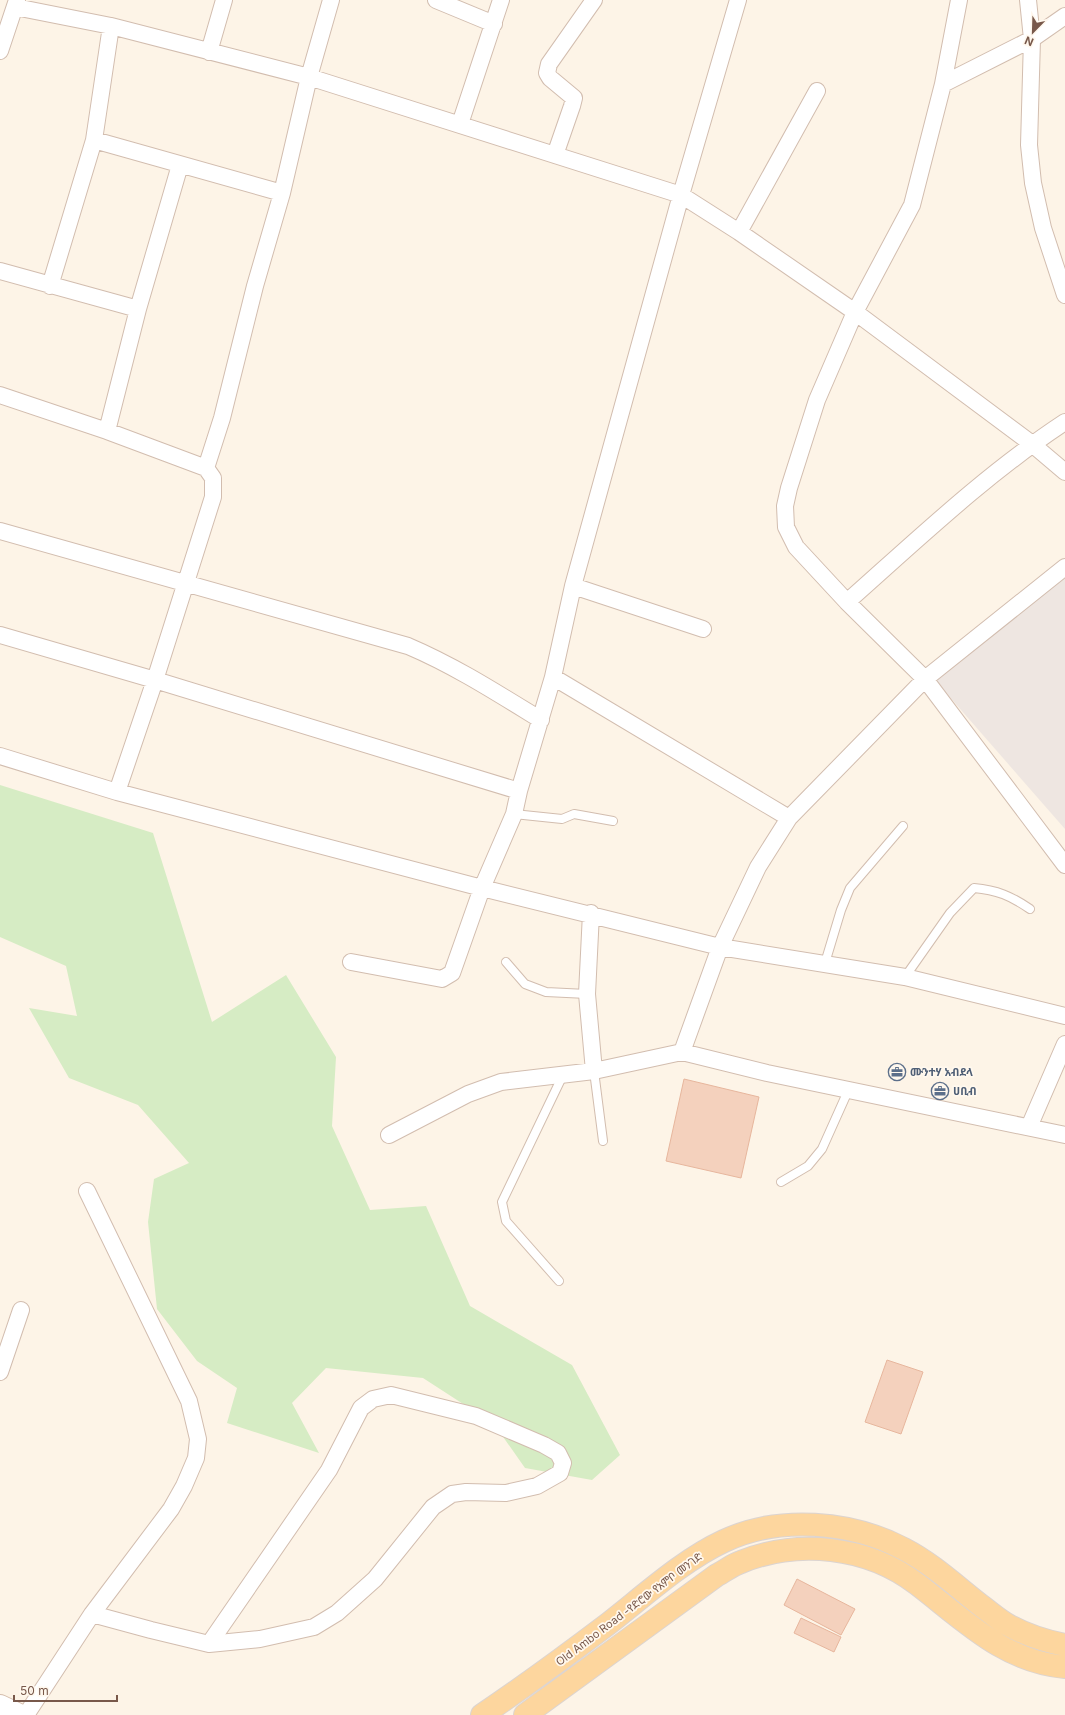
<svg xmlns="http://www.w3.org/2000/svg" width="1065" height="1715" font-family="Inter,'Noto Sans Ethiopic',sans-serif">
	<rect width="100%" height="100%" fill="#fdf4e7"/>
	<path fill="#eee6e1" d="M 1065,573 L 1065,829 L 934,679 Z"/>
	<path fill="#d6ecc4" d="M 0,785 L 153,833 L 212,1022 L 286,975 L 336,1057 L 332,1126 L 370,1210 L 426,1206 L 470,1306 L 572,1365 L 620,1455 L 592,1480 L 525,1468 L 494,1424 L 423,1378 L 326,1368 L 292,1403 L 319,1453 L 227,1423 L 237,1388 L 197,1361 L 157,1309 L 148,1222 L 154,1179 L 189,1163 L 138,1105 L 69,1078 L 29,1008 L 77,1016 L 66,966 L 0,937 Z"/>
	<path fill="#f4d1bd" stroke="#e7b69d" d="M 684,1079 L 759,1097 L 741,1178 L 666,1161 Z
		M 887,1360 L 923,1372 L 901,1434 L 865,1422 Z
		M 797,1579 L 855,1609 L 841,1635 L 784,1605 Z
		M 801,1618 L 841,1637 L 834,1652 L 794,1633 Z"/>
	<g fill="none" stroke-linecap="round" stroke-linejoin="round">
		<defs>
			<path id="lane" d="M 514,814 L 562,819 L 574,814 L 613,821
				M 506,962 L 525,984 L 546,992 L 587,994
				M 825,963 L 841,910 L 850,888 L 903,826
				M 905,977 L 950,913 L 974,888 C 997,890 1011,896 1030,909
				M 594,1071 L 603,1141
				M 781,1182 L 808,1166 L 822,1149 L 848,1091
				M 559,1281 L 506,1221 L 502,1202 L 563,1075"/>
			<path id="street" d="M 436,0 L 494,24
				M 959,0 L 943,84 L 912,205 L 855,312 L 817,400 L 789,488 L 785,506 L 786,527 L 796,547 L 847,602 L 925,679 L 1065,865
				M 15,7 L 111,26 L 309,77 L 681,195 L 739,232 L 855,312 L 1032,444 L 1065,472
				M 1065,16 L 1032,39 L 1029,145 L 1033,183 L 1043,228 L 1065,295
				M 0,51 L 17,0
				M 209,52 L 224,0
				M 943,84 L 1032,39 L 1028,0
				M 460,124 L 501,0
				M 94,140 L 111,26
				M 555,155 L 572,106 L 574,98 L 550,78 L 547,73 L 549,64 L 594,0
				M 739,232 L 817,91
				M 0,271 L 138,309 L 180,165
				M 50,286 L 94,140 L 282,193
				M 0,395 L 107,431 L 206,468 L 213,478 L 213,497 L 155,680 L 117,792
				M 107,431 L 138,309
				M 206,468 L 222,418 L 255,286 L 282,193 L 309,77 L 331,0
				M 0,531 L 408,646 C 455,666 497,693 541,720
				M 1065,567 L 925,679 L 789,818 L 758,867 L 720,947 L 682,1052 L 767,1073 L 1065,1135
				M 573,586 L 703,629
				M 847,602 C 917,540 986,474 1065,422
				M 0,635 L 155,680 L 519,791
				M 553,677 L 789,818
				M 0,756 L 117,792 L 482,888 L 720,947 L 905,977 L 1065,1016
				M 591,913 L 587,994 L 594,1071
				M 351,962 L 442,979 L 452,973 L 482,888 L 514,814 L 519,791 L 553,677 L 573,586 L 681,195 L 738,0
				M 1029,1127 L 1065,1044
				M 389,1135 L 468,1094 L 501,1082 L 594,1071 L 682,1052
				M 0,1372 L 21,1310
				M 391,1395 L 476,1416 L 544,1445 L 558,1453 L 563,1463 L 560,1473 L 537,1486 L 506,1493 L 466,1492 L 452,1494 L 433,1507 L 375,1579 L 337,1613 L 314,1627 L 260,1639 L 209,1644 L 329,1470 L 361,1408 L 373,1399 Z
				M 92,1614 L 151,1630 L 209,1644
				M 26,1715 L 92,1614 L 171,1509 L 184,1486 L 196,1458 L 198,1439 L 189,1401 L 87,1191"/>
			<path id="secondary" d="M 0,1706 L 19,1715"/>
			<path id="primary" d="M 482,1715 C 525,1686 567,1655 608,1624 C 644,1596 683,1560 724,1541 C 779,1515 851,1521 904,1549 C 933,1564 957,1587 983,1607 C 991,1613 999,1620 1008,1625 C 1026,1635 1045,1641 1065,1645
				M 525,1715 L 717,1575 C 725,1571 732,1565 741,1562 C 798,1539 867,1546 917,1584 C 963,1619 1004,1662 1065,1667"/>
		</defs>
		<use href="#lane" stroke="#d2bdaf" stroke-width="10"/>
		<use href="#street" stroke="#d2bdaf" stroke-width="18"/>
		<use href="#secondary" stroke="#d5bdac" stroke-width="24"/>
		<use href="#primary" stroke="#dcd4d0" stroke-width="24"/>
		<use href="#lane" stroke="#fff" stroke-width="8"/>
		<use href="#street" stroke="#fff" stroke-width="16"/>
		<use href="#secondary" stroke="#fff" stroke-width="22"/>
		<use href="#primary" stroke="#fdd69e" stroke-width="22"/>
	</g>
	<defs>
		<symbol id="office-ring" viewBox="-11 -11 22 22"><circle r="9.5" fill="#fff8ee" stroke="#5c6f8a" stroke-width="1.5"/><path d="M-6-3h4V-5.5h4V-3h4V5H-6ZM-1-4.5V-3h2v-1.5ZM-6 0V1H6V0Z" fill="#5c6f8a"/></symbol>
	</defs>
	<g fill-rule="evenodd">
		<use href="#office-ring" x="887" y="1062" width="20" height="20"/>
		<use href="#office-ring" x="930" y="1081" width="20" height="20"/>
	</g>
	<g text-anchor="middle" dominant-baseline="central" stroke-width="3.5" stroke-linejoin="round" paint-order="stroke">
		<g font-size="11" font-weight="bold" fill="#4e5e75" stroke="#fff8ee" text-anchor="start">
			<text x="910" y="1072">ሙንተሃ አብደላ</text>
			<text x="953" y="1091">ሀቢብ</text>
		</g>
		<g font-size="11" fill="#78584a" stroke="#fff8ee">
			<text transform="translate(629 1609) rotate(-37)">Old Ambo Road -የድሮው የአምቦ መንገድ</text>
		</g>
	</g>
	<g transform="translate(1033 32) rotate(203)" stroke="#fff8ee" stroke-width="3" paint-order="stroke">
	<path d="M0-3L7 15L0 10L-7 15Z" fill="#78584a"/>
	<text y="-6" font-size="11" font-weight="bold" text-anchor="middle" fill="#78584a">N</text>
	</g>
	<path d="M14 1695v6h103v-6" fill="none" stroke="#78584a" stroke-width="2"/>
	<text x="20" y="1695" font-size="12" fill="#78584a" stroke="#fff8ee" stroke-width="3" paint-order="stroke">50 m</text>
</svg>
